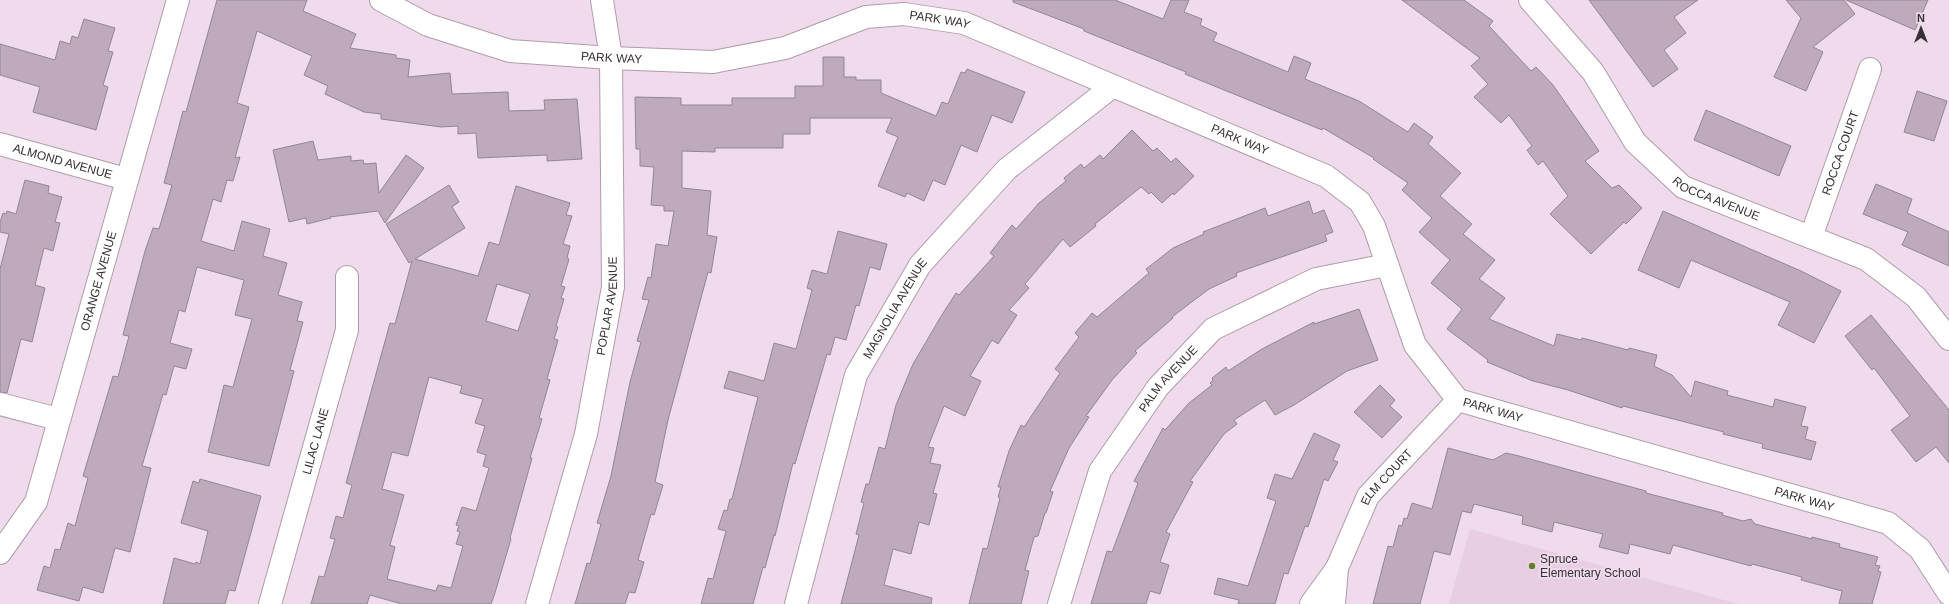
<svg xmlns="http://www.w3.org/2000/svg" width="1949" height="604" font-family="Helvetica,sans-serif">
	<rect width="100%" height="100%" fill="#efdbeb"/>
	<path fill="#e7cee3" d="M 1470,529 L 1738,604 L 1449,604 Z"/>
	<path fill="#beaaba" stroke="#968493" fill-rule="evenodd" d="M 217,0 L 307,0 L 303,11 L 356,34 L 350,48 L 396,55 L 396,58 L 410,60 L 408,77 L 450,73 L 452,94 L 508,92 L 509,111 L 545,110 L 544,100 L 577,99 L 582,159 L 547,161 L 547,155 L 478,158 L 476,133 L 458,134 L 458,126 L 441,127 L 381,119 L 381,114 L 364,112 L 325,94 L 328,86 L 304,75 L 312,56 L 257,31 L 237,103 L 249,107 L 235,158 L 240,157 L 233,181 L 227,180 L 221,202 L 213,199 L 201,241 L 234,251 L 242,221 L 270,229 L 263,256 L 287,263 L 278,295 L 302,302 L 297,321 L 303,322 L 290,370 L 294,371 L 269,466 L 208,452 L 224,385 L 233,387 L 252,319 L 235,315 L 244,280 L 197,267 L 185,312 L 179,310 L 170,343 L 192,349 L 186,369 L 174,366 L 166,395 L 163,394 L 142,466 L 151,468 L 130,552 L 115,548 L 103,593 L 83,587 L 79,601 L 37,590 L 44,566 L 50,568 L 55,549 L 60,550 L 68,523 L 75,526 L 88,478 L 83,476 L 113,376 L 118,377 L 129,336 L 123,335 L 145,251 L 153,228 L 159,229 L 172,185 L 164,183 L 183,111 L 186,112 Z
		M 1013,0 L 1115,0 L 1163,19 L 1171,0 L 1189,0 L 1184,12 L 1202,19 L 1200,25 L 1217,33 L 1213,41 L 1288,72 L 1294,56 L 1311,63 L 1305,79 L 1359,101 L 1408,132 L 1414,123 L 1433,137 L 1428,144 L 1461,173 L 1440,196 L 1472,224 L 1463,234 L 1495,260 L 1479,279 L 1505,298 L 1489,319 L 1554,346 L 1557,334 L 1581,340 L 1582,338 L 1628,350 L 1629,348 L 1657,355 L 1654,366 L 1672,375 L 1691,397 L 1695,381 L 1728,391 L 1727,395 L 1773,407 L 1775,399 L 1806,407 L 1801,426 L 1808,427 L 1805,439 L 1816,442 L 1811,460 L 1762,448 L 1763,444 L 1723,434 L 1724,432 L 1623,406 L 1622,408 L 1568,390 L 1533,381 L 1487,362 L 1488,360 L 1447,329 L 1462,309 L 1431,283 L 1450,260 L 1419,232 L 1432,218 L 1402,190 L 1408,183 L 1373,159 L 1374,158 L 1323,128 L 1322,130 L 1185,74 L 1186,72 L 1084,31 L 1084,29 L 1013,2 Z
		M 1402,0 L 1464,0 L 1493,21 L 1489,26 L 1531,71 L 1536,67 L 1553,85 L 1599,151 L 1585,161 L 1612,188 L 1619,185 L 1642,208 L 1626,224 L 1624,222 L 1591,254 L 1550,214 L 1568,196 L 1543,161 L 1538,165 L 1527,150 L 1532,146 L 1509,115 L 1501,123 L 1474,97 L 1488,84 L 1471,66 L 1480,58 Z
		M 1589,0 L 1698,0 L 1674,17 L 1686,33 L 1664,50 L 1678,69 L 1653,87 Z
		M 1786,0 L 1844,0 L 1855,14 L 1813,47 L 1823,52 L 1806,91 L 1774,77 L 1801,18 Z
		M 1846,0 L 1928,0 L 1915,30 Z
		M 84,19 L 115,28 L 108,51 L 113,52 L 103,85 L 108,87 L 96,130 L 33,112 L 40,87 L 0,75 L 0,44 L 55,60 L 60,41 L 70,44 L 72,36 L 78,38 Z
		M 823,57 L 844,57 L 844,77 L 856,77 L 856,80 L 881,80 L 881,93 L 936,116 L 942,102 L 948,104 L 961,72 L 965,73 L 967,69 L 1025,92 L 1012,123 L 992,115 L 977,152 L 961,145 L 945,185 L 933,180 L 924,201 L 907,193 L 905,197 L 878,186 L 898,137 L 886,132 L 892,118 L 810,118 L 810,134 L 783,134 L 783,148 L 715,148 L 715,152 L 682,151 L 682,188 L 711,191 L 707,235 L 717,237 L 711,273 L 708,272 L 668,420 L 655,482 L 663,485 L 654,515 L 651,514 L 638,560 L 644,562 L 635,593 L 629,592 L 625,604 L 575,604 L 587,563 L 590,564 L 601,524 L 597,523 L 611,476 L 630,382 L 641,342 L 637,341 L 649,300 L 642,299 L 648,277 L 651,278 L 656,244 L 668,246 L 674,211 L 664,211 L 664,206 L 651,205 L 654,167 L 640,166 L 640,149 L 636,149 L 635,97 L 681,98 L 681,105 L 732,105 L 732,98 L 795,98 L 795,86 L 823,86 Z
		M 1917,91 L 1947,101 L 1934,141 L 1904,132 Z
		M 1706,110 L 1791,146 L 1779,176 L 1694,140 Z
		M 1132,130 L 1153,151 L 1157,148 L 1171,162 L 1176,158 L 1194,176 L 1174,195 L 1173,193 L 1162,203 L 1151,192 L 1149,194 L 1141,187 L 1095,224 L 1096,226 L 1070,247 L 1063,239 L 1025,284 L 1029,288 L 1009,310 L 1017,315 L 998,344 L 992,340 L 970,376 L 981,381 L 965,416 L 944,406 L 928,447 L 934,448 L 930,463 L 941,465 L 933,493 L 937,494 L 929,525 L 919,522 L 911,554 L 893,549 L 884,585 L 932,598 L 931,604 L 841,604 L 859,535 L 856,534 L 864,503 L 861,502 L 866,484 L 869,484 L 879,447 L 885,449 L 896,405 L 913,364 L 940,318 L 956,293 L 959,295 L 994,256 L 990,253 L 1012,225 L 1016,229 L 1039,203 L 1066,181 L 1064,178 L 1081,164 L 1084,168 L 1100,155 L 1103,159 Z
		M 313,141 L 318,160 L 351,156 L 351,161 L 363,160 L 364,164 L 376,163 L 379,193 L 406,155 L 424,168 L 385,223 L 378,211 L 330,217 L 331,218 L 307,224 L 306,218 L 289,222 L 273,150 Z
		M 25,180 L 49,186 L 48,193 L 62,197 L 55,222 L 60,223 L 53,251 L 44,248 L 35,285 L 45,288 L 32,342 L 21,339 L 7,393 L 0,392 L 0,269 L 9,234 L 0,232 L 0,222 L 3,213 L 6,214 L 7,211 L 16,214 Z
		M 1876,184 L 1912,199 L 1907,213 L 1949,232 L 1949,266 L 1902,245 L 1908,232 L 1863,214 Z
		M 449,185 L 459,202 L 452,207 L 465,228 L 415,259 L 478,276 L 489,242 L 499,245 L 516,186 L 570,203 L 566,215 L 572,216 L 563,244 L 570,246 L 567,258 L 569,259 L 561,286 L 565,287 L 561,298 L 564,299 L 556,326 L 558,327 L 554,339 L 558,340 L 547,379 L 550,380 L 539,418 L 542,419 L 530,458 L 532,458 L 510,538 L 511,539 L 494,596 L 491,604 L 402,604 L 370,595 L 367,604 L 311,604 L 319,576 L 324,577 L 335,539 L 330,538 L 336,516 L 343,518 L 352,485 L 346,483 L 390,323 L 395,324 L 412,261 L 409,263 L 386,224 ZM 497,284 L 530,294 L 518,331 L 486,321 ZM 429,377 L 462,386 L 460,393 L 483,399 L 475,423 L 485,426 L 477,452 L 486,455 L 483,466 L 489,468 L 476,511 L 462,507 L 456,525 L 459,526 L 457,531 L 460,532 L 456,544 L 463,546 L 451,588 L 438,585 L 436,591 L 387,579 L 395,547 L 390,545 L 404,495 L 382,489 L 392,452 L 408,456 Z
		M 1309,201 L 1313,214 L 1324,210 L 1333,232 L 1325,235 L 1327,241 L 1236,273 L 1237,276 L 1209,289 L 1172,317 L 1173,318 L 1135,351 L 1137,353 L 1112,380 L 1086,416 L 1089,417 L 1069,448 L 1050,491 L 1053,492 L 1046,513 L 1045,513 L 1038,536 L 1034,537 L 1025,570 L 1029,571 L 1021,604 L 969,604 L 983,548 L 987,549 L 1000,498 L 998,497 L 1001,487 L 998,487 L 1009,451 L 1021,425 L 1024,427 L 1060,373 L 1055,369 L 1079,337 L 1075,333 L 1092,313 L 1097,317 L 1149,273 L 1146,269 L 1173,248 L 1204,234 L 1203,232 L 1265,208 L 1268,216 Z
		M 1663,211 L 1801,271 L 1841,291 L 1814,343 L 1778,325 L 1790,302 L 1691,260 L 1679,288 L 1638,270 Z
		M 838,231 L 887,244 L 880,270 L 870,267 L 859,306 L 856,305 L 846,340 L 835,337 L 830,355 L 827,354 L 795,464 L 793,463 L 775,536 L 774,535 L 765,568 L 763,567 L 753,604 L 701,604 L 708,578 L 713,579 L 726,531 L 718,529 L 724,510 L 727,511 L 730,499 L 732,499 L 758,397 L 724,388 L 729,371 L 764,381 L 774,343 L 796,349 L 812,290 L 807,288 L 812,270 L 827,274 Z
		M 1359,309 L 1378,360 L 1347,371 L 1294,405 L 1275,415 L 1265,400 L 1234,420 L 1237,424 L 1224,434 L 1190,481 L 1193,482 L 1166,532 L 1170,534 L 1160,562 L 1169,565 L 1160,594 L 1150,591 L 1146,604 L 1091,604 L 1107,551 L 1112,552 L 1138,483 L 1134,481 L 1163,428 L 1165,430 L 1189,403 L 1212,385 L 1210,383 L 1213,380 L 1212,378 L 1226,367 L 1228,371 L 1262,349 L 1314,322 L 1314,324 Z
		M 1871,315 L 1949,410 L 1949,463 L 1936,447 L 1916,462 L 1891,430 L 1910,416 L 1874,368 L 1872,370 L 1845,336 Z
		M 1380,385 L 1395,400 L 1390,406 L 1402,417 L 1382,438 L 1354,412 Z
		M 1314,433 L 1340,445 L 1333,460 L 1338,462 L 1328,481 L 1324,479 L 1308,527 L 1305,526 L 1288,574 L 1284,573 L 1275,604 L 1238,604 L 1239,600 L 1214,594 L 1218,578 L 1248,586 L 1276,501 L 1267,498 L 1275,474 L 1292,479 Z
		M 1448,448 L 1493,460 L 1506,453 L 1519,456 L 1646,491 L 1646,493 L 1723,513 L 1722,515 L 1743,521 L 1751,519 L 1755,524 L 1812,539 L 1812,537 L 1840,544 L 1839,547 L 1878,557 L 1875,565 L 1880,566 L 1878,571 L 1881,572 L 1872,604 L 1839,604 L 1842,591 L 1801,580 L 1802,577 L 1752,564 L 1751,566 L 1673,545 L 1670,554 L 1630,544 L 1628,554 L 1599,547 L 1603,534 L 1554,522 L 1552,532 L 1522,524 L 1523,516 L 1474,504 L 1471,513 L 1462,511 L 1450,555 L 1434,551 L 1420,604 L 1373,604 L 1388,546 L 1393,547 L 1399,525 L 1402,526 L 1404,518 L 1407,519 L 1412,503 L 1432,509 Z
		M 200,479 L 261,496 L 235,591 L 229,590 L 225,604 L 163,604 L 174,558 L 195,564 L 196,562 L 200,564 L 208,531 L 181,523 L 193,481 L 199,483 Z"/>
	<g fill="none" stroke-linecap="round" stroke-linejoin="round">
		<defs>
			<g id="minor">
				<path id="s1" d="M 381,0 L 428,25 L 510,51 L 611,58 L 713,62 L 785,48 L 866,17 L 904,14 L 964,23 L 1326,176 L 1360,202 L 1374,226 L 1415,345 L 1458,400 L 1888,523 L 1920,549 L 1949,594"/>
				<path id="s2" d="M 1530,0 L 1593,72 L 1635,142 L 1683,187 L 1866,259 L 1916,297 L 1949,339"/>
				<path id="s3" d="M 0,144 L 126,179"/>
				<path id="s4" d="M 1811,237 L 1870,69"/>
				<path d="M 0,404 L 58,419"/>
				<path id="s5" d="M 0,553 L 36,502 L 178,0"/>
				<path id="s6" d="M 270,604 L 347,330 L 347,277"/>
				<path id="s7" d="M 537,604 L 586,434 L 613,287 L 611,58 L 602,0"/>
				<path id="s8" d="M 796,604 L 856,375 L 920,265 L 1007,169 L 1113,86"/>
				<path id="s9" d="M 1059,604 L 1100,471 L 1158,387 L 1213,329 L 1316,279 L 1387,265"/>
				<path id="s10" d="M 1311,604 L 1337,568 L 1368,496 L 1458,400"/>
				<path d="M 1334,604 L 1337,568"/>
			</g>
		</defs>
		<use href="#minor" stroke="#af9cac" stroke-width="24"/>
		<use href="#minor" stroke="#fff" stroke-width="22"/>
	</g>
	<circle fill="#647d2f" stroke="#efdbeb" stroke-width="1.5" cx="1532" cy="566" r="4"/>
	<g text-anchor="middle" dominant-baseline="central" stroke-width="3.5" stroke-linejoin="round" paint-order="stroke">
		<g font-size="12" fill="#383037" stroke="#efdbeb">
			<text stroke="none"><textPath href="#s1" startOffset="577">PARK WAY</textPath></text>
			<text stroke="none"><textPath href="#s1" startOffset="241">PARK WAY</textPath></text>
			<text stroke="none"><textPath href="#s1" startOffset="901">PARK WAY</textPath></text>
			<text stroke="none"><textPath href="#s4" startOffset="89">ROCCA COURT</textPath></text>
			<text stroke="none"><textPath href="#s3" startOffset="65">ALMOND AVENUE</textPath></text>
			<text stroke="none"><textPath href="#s2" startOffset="278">ROCCA AVENUE</textPath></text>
			<text stroke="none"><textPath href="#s5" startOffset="292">ORANGE AVENUE</textPath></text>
			<text stroke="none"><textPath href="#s7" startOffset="307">POPLAR AVENUE</textPath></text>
			<text stroke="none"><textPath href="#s8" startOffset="314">MAGNOLIA AVENUE</textPath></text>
			<text stroke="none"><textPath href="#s9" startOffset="254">PALM AVENUE</textPath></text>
			<text stroke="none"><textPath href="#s1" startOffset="1297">PARK WAY</textPath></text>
			<text stroke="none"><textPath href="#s6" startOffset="169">LILAC LANE</textPath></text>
			<text stroke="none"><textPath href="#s10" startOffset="149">ELM COURT</textPath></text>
			<text stroke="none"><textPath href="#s1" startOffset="1621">PARK WAY</textPath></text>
		</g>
		<g font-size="12" fill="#383037" stroke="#efdbeb" text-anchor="start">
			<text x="1540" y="559">Spruce<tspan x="1540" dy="14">Elementary School</tspan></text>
		</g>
	</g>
	<g transform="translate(1921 28)" stroke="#efdbeb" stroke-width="3" paint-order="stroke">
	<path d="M0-3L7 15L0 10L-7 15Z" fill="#383037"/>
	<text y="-6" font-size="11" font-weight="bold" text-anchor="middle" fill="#383037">N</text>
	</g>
</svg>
